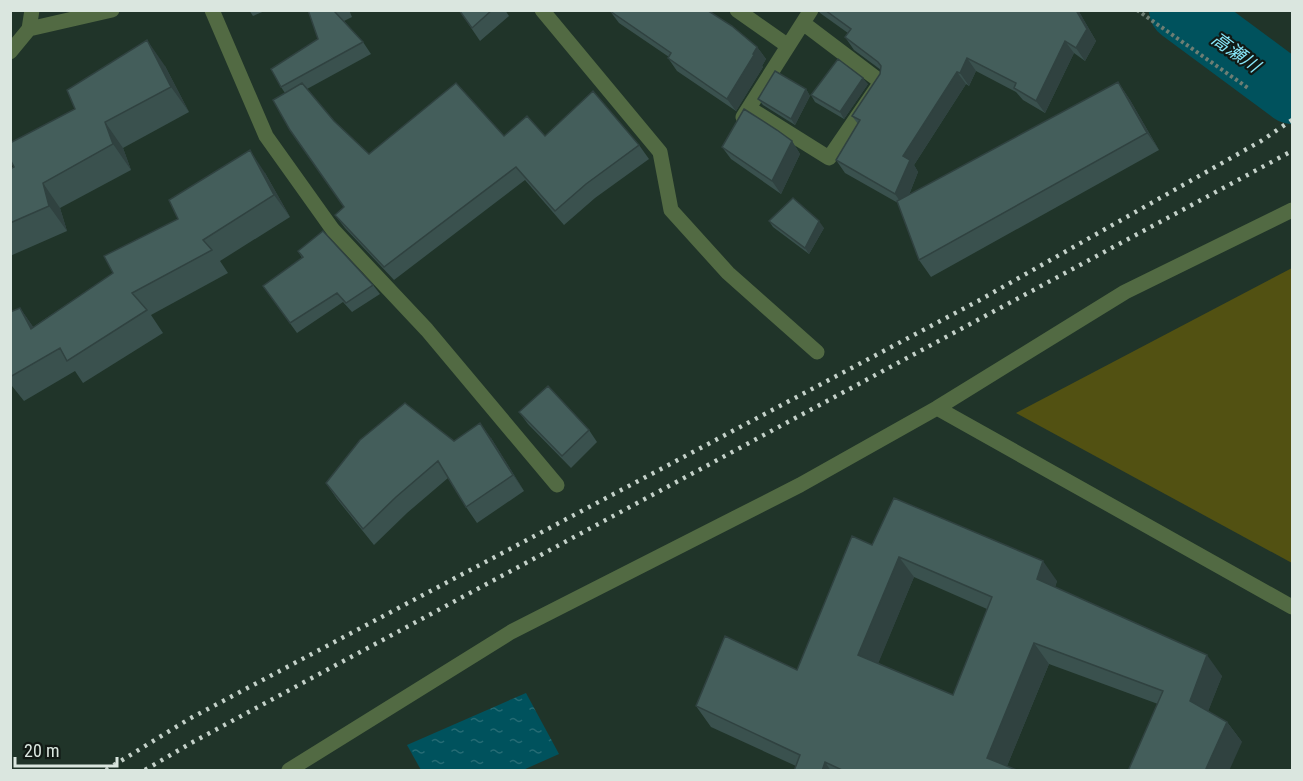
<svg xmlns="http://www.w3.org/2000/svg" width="1303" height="781" font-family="'Roboto Condensed','Noto Sans JP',sans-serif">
	<defs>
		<pattern id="water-ripples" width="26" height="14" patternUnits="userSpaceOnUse" patternTransform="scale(1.5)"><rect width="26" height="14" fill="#00525d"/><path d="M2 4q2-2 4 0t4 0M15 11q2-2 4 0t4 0" fill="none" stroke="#256b74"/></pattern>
	</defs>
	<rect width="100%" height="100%" fill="#203429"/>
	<path fill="#525112" d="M 1292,268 L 1292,563 L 1016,413 Z"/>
	<path fill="url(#water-ripples)" d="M 526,693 L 559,754 L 523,770 L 421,770 L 407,745 Z"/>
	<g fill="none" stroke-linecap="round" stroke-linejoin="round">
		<path stroke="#00525d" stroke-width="62" d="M 1180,10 L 1292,93"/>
		<path stroke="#6d7e74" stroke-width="4" stroke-dasharray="3 3" stroke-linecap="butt" d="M 1137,10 L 1248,88"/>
		<path stroke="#526a43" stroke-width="15" d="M 212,10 L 266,136 L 333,230 L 427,330 L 557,485
			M 542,10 L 660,152 L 671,210 L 728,273 L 817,352
			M 737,10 L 788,46
			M 29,29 L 112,10
			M 10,52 L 29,29 L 32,10
			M 749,108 L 829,158 L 881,82 L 803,23
			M 743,117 L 811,10
			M 937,408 L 1292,607
			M 289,770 L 511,632 L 800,485 L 937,408 L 1125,292 L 1292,210"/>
		<path stroke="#c4d1c9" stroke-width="4.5" stroke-dasharray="3 6" stroke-linecap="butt" d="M 106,770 L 189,719 L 978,301 L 1261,141 L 1292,120
			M 145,770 L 191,743 L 1292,151"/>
	</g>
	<path fill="#3a514e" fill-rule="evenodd" d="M 249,10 L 267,10 L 253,16 Z
		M 308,10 L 349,10 L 352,17 L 344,21 L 363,42 L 371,54 L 307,89 L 334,121 L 369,154 L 504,136 L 545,136 L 639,145 L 649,159 L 595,198 L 564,225 L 525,180 L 394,280 L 345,228 L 335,215 L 344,207 L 285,93 L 281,87 L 318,39 Z
		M 459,10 L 505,10 L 509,16 L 480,41 Z
		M 818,10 L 1078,10 L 1096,41 L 1085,61 L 1074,53 L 1045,113 L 1023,100 L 1016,92 L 976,71 L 969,86 L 966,84 L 914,165 L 918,172 L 909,195 L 1118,82 L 1130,100 L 1159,150 L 931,277 L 919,260 L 898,203 L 845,173 L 836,160 L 858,124 L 852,116 L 880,74 L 881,70 L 854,50 L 845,37 L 848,33 L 820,13 Z
		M 610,11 L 757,47 L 766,59 L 762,66 L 763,67 L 736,111 L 677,71 L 668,58 L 669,57 L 619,23 Z
		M 165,66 L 189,112 L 123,148 L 131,170 L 60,208 L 67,231 L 10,256 L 10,169 L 14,167 L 75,109 Z
		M 868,84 L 844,119 L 815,102 L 811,95 Z
		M 806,89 L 810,96 L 795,125 L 763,105 L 758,99 Z
		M 792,141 L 800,154 L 781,194 L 731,159 L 722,147 Z
		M 265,173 L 290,217 L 220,261 L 228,273 L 151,315 L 163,333 L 83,383 L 75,371 L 24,401 L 12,386 L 10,386 L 10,312 L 20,308 L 33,327 L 113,273 L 178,219 Z
		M 769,221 L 824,228 L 809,254 L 773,227 Z
		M 298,251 L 373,285 L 380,294 L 352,312 L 343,302 L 297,333 L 263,286 L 302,258 Z
		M 519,412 L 589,430 L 597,442 L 571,468 L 528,424 Z
		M 491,438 L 524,491 L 477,523 L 466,507 L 448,478 L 407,513 L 374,545 L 337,499 L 326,483 L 454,441 Z
		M 872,545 L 1057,581 L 1055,587 L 1222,676 L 1208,711 L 1227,722 L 1242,742 L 1158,704 L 1049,664 L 1007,766 L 1019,771 L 794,771 L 796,766 L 711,727 L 696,706 L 797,670 ZM 914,577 L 987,609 L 953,695 L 878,663 Z"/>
	<path fill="#304240" d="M 1076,10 L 1078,10 L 1096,41 L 1085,61 L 1076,48 Z
		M 147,40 L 165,66 L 189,112 L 171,87 Z
		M 1065,41 L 1074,53 L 1045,113 L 1036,101 Z
		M 757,47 L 766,59 L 762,66 L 763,67 L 736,111 L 727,99 Z
		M 967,58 L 976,71 L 969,86 L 960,73 Z
		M 957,72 L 966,84 L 914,165 L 918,172 L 904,207 L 895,194 L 903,156 Z
		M 863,78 L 868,84 L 844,119 L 840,112 Z
		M 1118,82 L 1130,100 L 1159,150 L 1147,133 Z
		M 806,89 L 810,96 L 795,125 L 791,119 Z
		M 105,122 L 123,148 L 131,170 L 113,144 Z
		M 792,141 L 800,154 L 781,194 L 772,181 Z
		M 250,150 L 265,173 L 290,217 L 274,195 Z
		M 43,183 L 60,208 L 67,231 L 49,206 Z
		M 819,221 L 824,228 L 809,254 L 805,248 Z
		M 20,308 L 36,331 L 31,329 Z
		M 480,423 L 491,438 L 524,491 L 513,475 Z
		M 899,557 L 914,577 L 873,676 L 858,655 Z
		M 1043,561 L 1057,581 L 1051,599 L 1037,579 Z
		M 1034,643 L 1049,664 L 1005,771 L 987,758 Z
		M 1207,655 L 1222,676 L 1204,722 L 1190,701 Z
		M 1227,722 L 1242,742 L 1229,771 L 1205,771 Z
		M 825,762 L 831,771 L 822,771 Z"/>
	<path fill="#445e5b" stroke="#304240" stroke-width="1.5" fill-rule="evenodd" d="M 308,10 L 334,10 L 334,11 L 363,42 L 281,87 L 271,69 L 318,39 Z
		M 459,10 L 492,10 L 472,28 Z
		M 707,10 L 732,26 L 757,47 L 753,54 L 754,55 L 727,99 L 668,58 L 671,53 L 610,11 Z
		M 825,10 L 1076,10 L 1087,29 L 1076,48 L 1065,41 L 1036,101 L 1014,88 L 1016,83 L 967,58 L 960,73 L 957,72 L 903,156 L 910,160 L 895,194 L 836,160 L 860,120 L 852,116 L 880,74 L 881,66 L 878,62 L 845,37 L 851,29 Z
		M 147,40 L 171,87 L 105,122 L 113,144 L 43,183 L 49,206 L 10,223 L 10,169 L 14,167 L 10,159 L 10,143 L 75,109 L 67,90 Z
		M 838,59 L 863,78 L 840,112 L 811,95 Z
		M 775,71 L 806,89 L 791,119 L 758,99 Z
		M 1118,82 L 1147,133 L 919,260 L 897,201 Z
		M 302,83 L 334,121 L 369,154 L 456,83 L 504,136 L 527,116 L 545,136 L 593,91 L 639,145 L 586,184 L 555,211 L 516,167 L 384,267 L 335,215 L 344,207 L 290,130 L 273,100 Z
		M 744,109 L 777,130 L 792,141 L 772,181 L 722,147 Z
		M 250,150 L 274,195 L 203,240 L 212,250 L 132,293 L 147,310 L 67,361 L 60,348 L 10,377 L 10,312 L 20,308 L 31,329 L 113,273 L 104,256 L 178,219 L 169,200 Z
		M 793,198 L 819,221 L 805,248 L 769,221 Z
		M 323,231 L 373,285 L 346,303 L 337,293 L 290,323 L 263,286 L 303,257 L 298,251 Z
		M 548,386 L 589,430 L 562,456 L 519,412 Z
		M 405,403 L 454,441 L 480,423 L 513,475 L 466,507 L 438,461 L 396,497 L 363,529 L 326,483 L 360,440 Z
		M 894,498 L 1043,561 L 1037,579 L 1207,655 L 1190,701 L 1227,722 L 1205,771 L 1128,771 L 1163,691 L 1034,643 L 987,758 L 1019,771 L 844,771 L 825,762 L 822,771 L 794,771 L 800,755 L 696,706 L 725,636 L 797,670 L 852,536 L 872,545 ZM 899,557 L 992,597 L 953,695 L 858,655 Z"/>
	<g text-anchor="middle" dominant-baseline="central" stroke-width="4.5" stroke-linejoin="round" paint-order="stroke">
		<g font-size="18" font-style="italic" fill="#88e7f9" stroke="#111914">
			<text transform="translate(1236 52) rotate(36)">高瀬川</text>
		</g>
	</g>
	<rect width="1303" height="781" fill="none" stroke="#dae6df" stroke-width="24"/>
	<path d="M15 757v9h102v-9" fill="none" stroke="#dae6df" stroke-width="3"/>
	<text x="24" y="757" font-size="18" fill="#dae6df" stroke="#111914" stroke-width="4.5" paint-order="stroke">20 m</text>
</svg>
